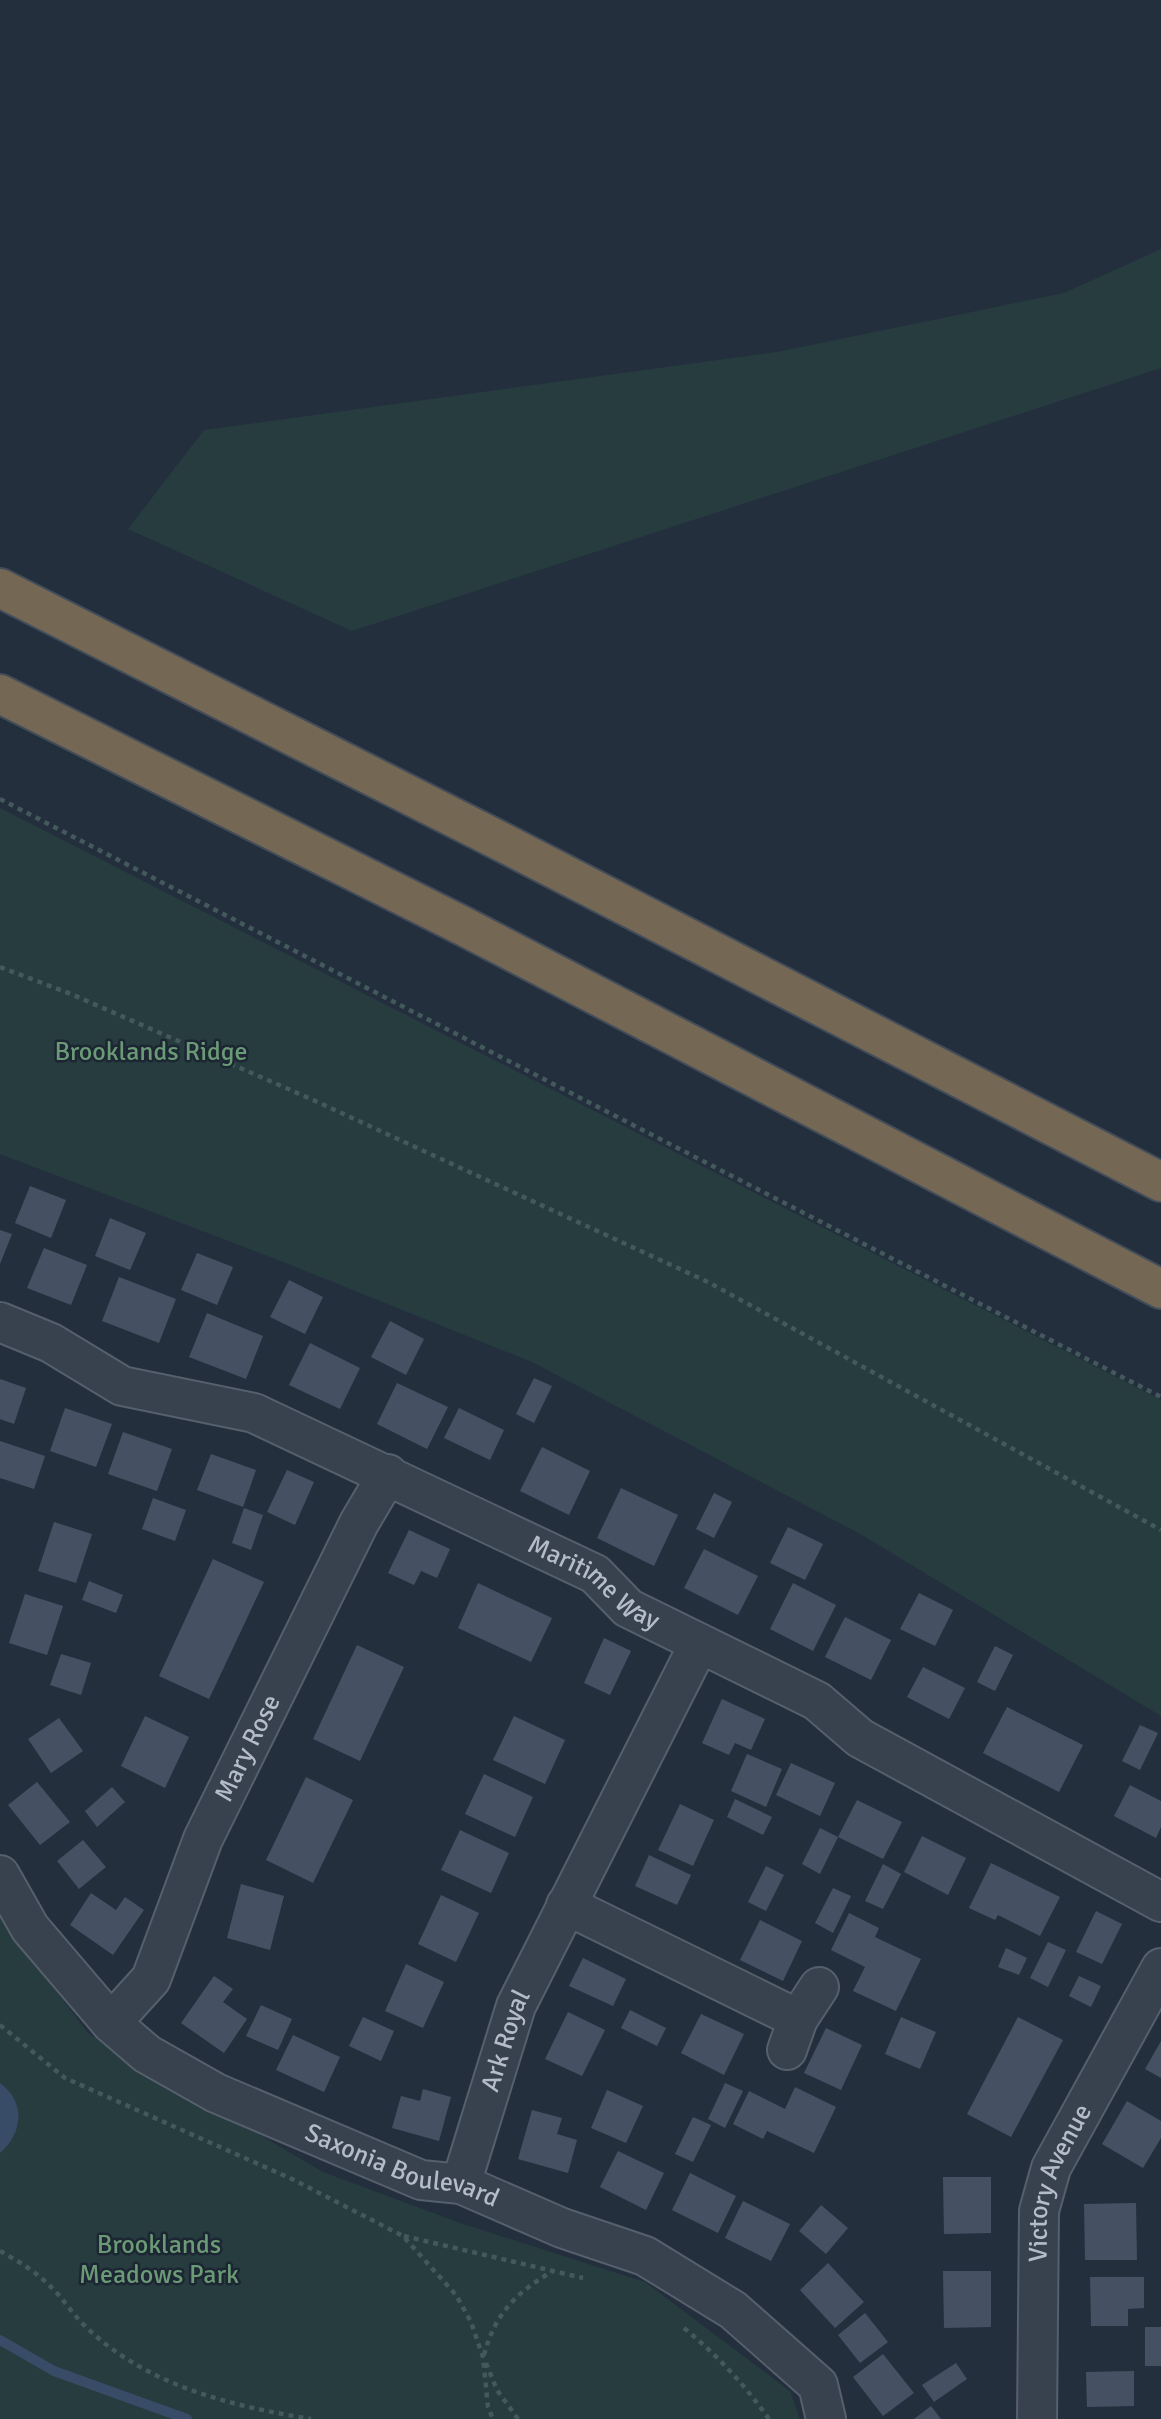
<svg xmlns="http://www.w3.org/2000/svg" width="1161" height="2419" font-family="Signika,sans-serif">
	<rect width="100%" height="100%" fill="#242f3e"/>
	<path fill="#263c3f" d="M 1161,249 L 1161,368 L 352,631 L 128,529 L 204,430 L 777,352 L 1064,293 Z
		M 0,808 L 1161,1400 L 1161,1716 L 862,1535 L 532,1362 L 278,1260 L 0,1154 Z
		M 0,1918 L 89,2034 L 323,2172 L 460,2223 L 645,2282 L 790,2391 L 800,2419 L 0,2419 Z"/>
	<path fill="#394c67" d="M 0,2083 C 26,2102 23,2133 0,2153 Z"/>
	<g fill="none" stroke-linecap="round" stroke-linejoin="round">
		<path stroke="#394c67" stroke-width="10" d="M 0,2340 L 54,2371 L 187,2419"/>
	</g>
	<path fill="#455162" d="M 30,1186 L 66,1200 L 51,1238 L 15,1223 Z
		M 110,1218 L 146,1233 L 130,1270 L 95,1256 Z
		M 0,1230 L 12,1234 L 0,1264 Z
		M 44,1248 L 87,1265 L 71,1305 L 27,1288 Z
		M 197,1253 L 233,1267 L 217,1305 L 181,1290 Z
		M 119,1277 L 176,1299 L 159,1343 L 102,1321 Z
		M 289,1280 L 323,1297 L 305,1334 L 270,1317 Z
		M 207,1313 L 263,1336 L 246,1379 L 189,1357 Z
		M 390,1321 L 424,1339 L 406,1375 L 371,1357 Z
		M 310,1343 L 360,1368 L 340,1409 L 289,1385 Z
		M 534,1378 L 552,1386 L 534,1423 L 516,1414 Z
		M 0,1379 L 26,1388 L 14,1424 L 0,1419 Z
		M 397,1383 L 448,1407 L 427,1449 L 377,1424 Z
		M 65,1408 L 112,1424 L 96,1467 L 50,1451 Z
		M 459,1408 L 504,1430 L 490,1460 L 444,1438 Z
		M 123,1432 L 172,1449 L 157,1491 L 108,1474 Z
		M 0,1441 L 45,1456 L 34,1489 L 0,1478 Z
		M 542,1447 L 590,1471 L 569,1515 L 520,1491 Z
		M 211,1454 L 256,1470 L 243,1507 L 197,1490 Z
		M 287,1470 L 314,1482 L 295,1525 L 267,1512 Z
		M 621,1488 L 678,1515 L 654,1566 L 597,1538 Z
		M 714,1493 L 732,1502 L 714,1538 L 696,1529 Z
		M 153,1498 L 186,1510 L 175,1541 L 142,1529 Z
		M 244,1508 L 263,1515 L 251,1550 L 232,1543 Z
		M 54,1522 L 92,1534 L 76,1583 L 38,1571 Z
		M 788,1527 L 823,1544 L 805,1580 L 770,1563 Z
		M 409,1530 L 450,1549 L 437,1578 L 421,1571 L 414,1585 L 388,1573 Z
		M 704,1549 L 758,1576 L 738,1615 L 684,1588 Z
		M 213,1559 L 264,1582 L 209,1699 L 159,1676 Z
		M 89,1581 L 123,1595 L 116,1613 L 82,1600 Z
		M 478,1583 L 552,1618 L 531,1662 L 458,1628 Z
		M 793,1583 L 836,1605 L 813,1651 L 770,1629 Z
		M 919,1593 L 953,1610 L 935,1646 L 900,1629 Z
		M 25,1594 L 63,1606 L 47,1655 L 9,1643 Z
		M 845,1617 L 891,1640 L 871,1680 L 825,1657 Z
		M 604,1638 L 631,1651 L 610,1695 L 584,1683 Z
		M 357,1645 L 404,1667 L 360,1761 L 313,1739 Z
		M 995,1646 L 1013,1655 L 995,1691 L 977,1682 Z
		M 61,1654 L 91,1663 L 81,1695 L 50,1685 Z
		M 923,1667 L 965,1688 L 949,1719 L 907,1697 Z
		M 722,1699 L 765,1719 L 751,1750 L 735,1743 L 729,1755 L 702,1743 Z
		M 1007,1707 L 1083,1745 L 1059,1792 L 983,1753 Z
		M 145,1716 L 189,1737 L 165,1788 L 121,1766 Z
		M 514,1716 L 565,1740 L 545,1784 L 493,1760 Z
		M 59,1718 L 83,1751 L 51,1773 L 28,1739 Z
		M 1140,1725 L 1158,1733 L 1140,1770 L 1122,1761 Z
		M 747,1754 L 782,1769 L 766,1807 L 731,1791 Z
		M 791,1763 L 835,1783 L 820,1816 L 776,1795 Z
		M 484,1774 L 533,1797 L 515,1837 L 465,1814 Z
		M 306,1777 L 353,1800 L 313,1883 L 266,1860 Z
		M 37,1782 L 70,1822 L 40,1845 L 8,1805 Z
		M 1130,1785 L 1161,1801 L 1161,1827 L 1156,1838 L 1114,1816 Z
		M 112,1787 L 125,1802 L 97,1827 L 85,1811 Z
		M 735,1799 L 772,1817 L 763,1835 L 727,1817 Z
		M 857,1800 L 902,1822 L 883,1859 L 838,1837 Z
		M 680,1804 L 714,1820 L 693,1866 L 658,1850 Z
		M 820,1828 L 838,1837 L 820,1874 L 802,1864 Z
		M 460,1830 L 509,1853 L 491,1893 L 441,1870 Z
		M 922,1836 L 966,1858 L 948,1895 L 904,1872 Z
		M 83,1840 L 106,1867 L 79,1889 L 57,1861 Z
		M 649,1855 L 691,1875 L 677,1905 L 635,1886 Z
		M 991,1863 L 1060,1897 L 1040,1936 L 998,1915 L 995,1920 L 969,1908 Z
		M 883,1864 L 901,1874 L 883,1909 L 865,1901 Z
		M 766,1866 L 784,1875 L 766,1911 L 748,1902 Z
		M 241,1884 L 284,1896 L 270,1950 L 227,1938 Z
		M 833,1888 L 851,1896 L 833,1933 L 815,1923 Z
		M 91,1893 L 116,1910 L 125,1897 L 144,1910 L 113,1955 L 70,1925 Z
		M 441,1895 L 479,1913 L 456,1962 L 418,1944 Z
		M 1096,1911 L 1122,1924 L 1102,1964 L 1076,1952 Z
		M 849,1913 L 879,1928 L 875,1937 L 921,1959 L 896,2011 L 853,1991 L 865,1967 L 831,1950 Z
		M 760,1920 L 802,1941 L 783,1981 L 740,1960 Z
		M 1048,1942 L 1066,1950 L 1048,1987 L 1030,1978 Z
		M 1006,1948 L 1027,1958 L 1019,1975 L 998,1967 Z
		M 583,1958 L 626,1979 L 613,2006 L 569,1986 Z
		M 406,1964 L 444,1982 L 423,2028 L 385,2011 Z
		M 214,1976 L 233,1989 L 223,2002 L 247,2019 L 224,2053 L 181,2023 Z
		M 1079,1976 L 1101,1986 L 1091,2007 L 1069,1996 Z
		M 261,2005 L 292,2019 L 278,2050 L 246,2036 Z
		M 630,2010 L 666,2028 L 657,2046 L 621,2028 Z
		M 568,2012 L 605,2030 L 582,2076 L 545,2059 Z
		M 701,2014 L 744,2034 L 724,2075 L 681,2053 Z
		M 363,2017 L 394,2031 L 381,2061 L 349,2046 Z
		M 901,2017 L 936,2032 L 920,2069 L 885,2054 Z
		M 1018,2017 L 1063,2040 L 1011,2137 L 967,2114 Z
		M 826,2028 L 862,2045 L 841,2090 L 804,2073 Z
		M 293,2035 L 340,2057 L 324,2092 L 276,2070 Z
		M 1161,2041 L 1161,2078 L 1145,2069 Z
		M 725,2083 L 743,2091 L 725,2128 L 708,2119 Z
		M 795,2087 L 836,2107 L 814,2153 L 767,2131 L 763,2139 L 733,2124 L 749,2091 L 785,2109 Z
		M 423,2089 L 451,2097 L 439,2141 L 392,2128 L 401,2096 L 420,2101 Z
		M 607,2090 L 643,2106 L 626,2143 L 591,2128 Z
		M 1127,2101 L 1161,2121 L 1161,2138 L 1143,2168 L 1102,2144 Z
		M 532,2110 L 562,2118 L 557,2134 L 577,2140 L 568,2173 L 518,2159 Z
		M 693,2117 L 711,2125 L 693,2162 L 675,2154 Z
		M 618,2151 L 664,2173 L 646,2210 L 600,2187 Z
		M 690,2173 L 736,2196 L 718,2233 L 672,2210 Z
		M 943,2177 L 991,2177 L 991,2233 L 944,2234 Z
		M 743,2201 L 790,2224 L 771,2261 L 725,2238 Z
		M 1136,2203 L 1137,2260 L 1085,2260 L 1084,2204 Z
		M 821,2205 L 848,2228 L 826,2254 L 799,2231 Z
		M 828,2263 L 864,2302 L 835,2328 L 800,2290 Z
		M 943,2271 L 991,2271 L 991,2327 L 944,2328 Z
		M 1090,2277 L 1144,2277 L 1144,2308 L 1128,2309 L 1128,2326 L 1091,2326 Z
		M 865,2313 L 888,2342 L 860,2363 L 838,2335 Z
		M 1145,2327 L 1161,2327 L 1161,2366 L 1145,2366 Z
		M 883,2354 L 914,2393 L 883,2416 L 853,2377 Z
		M 956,2363 L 967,2379 L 934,2402 L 922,2385 Z
		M 1134,2371 L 1134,2406 L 1087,2407 L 1086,2372 Z
		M 931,2406 L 941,2419 L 914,2419 Z"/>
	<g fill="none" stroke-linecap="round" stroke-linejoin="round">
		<defs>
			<g id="minor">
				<path id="s1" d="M 0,1322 L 51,1343 L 122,1386 L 254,1413 L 595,1574 L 628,1608 L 817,1701 L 860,1738 L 1161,1902"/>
				<path id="s2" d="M 0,1875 L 30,1928 L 111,2023 L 147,2054 L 216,2093 L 421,2180 L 461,2184 L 562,2228 L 645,2256 L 733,2310 L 818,2385 L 826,2419"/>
				<path d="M 566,1905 L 798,2019"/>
				<path id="s3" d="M 111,2023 L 151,1979 L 203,1839 L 359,1523 L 388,1474"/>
				<path d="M 787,2050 L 798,2019 L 819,1987"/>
				<path id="s4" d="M 461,2184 L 516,2006 L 699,1644"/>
				<path id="s5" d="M 1037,2419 L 1039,2211 L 1051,2168 L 1161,1968"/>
			</g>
			<path id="highway" d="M 0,588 L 500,841 L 1161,1182
				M 0,694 L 465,927 L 1161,1289"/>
		</defs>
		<use href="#minor" stroke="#565f6c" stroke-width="42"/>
		<use href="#highway" stroke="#434c59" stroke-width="42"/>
		<path stroke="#44595c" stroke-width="4.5" stroke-dasharray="5 5" stroke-linecap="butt" d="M 0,799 L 1161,1397
			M 0,967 L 71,994 L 311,1099 L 708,1282 L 1161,1530
			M 0,2025 L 65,2078 L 292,2179 L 403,2236 L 456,2295 L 471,2322 L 483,2357 L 488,2407 L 493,2419
			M 404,2236 L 583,2278
			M 0,2251 C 18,2261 38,2273 52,2288 C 65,2301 74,2316 87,2328 C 148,2386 231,2406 311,2419
			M 684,2328 C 717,2355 744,2384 769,2419
			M 484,2355 C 495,2313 517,2292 553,2271
			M 486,2363 L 497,2390 L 518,2419"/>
		<use href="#minor" stroke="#38414e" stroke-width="38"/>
		<use href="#highway" stroke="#746855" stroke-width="38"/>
	</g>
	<g text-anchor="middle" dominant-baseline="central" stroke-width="5" stroke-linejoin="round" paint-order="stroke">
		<g font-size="26" fill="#6b9a76" stroke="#1d2633">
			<text x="151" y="1052">Brooklands Ridge</text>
			<text x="159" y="2245">Brooklands<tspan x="159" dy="30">Meadows Park</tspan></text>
		</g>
		<g font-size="26" fill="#b4bcc9" stroke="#1d2633">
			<text stroke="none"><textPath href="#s1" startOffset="654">Maritime Way</textPath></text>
			<text stroke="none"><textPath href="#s3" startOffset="310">Mary Rose</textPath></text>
			<text stroke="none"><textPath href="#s4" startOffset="150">Ark Royal</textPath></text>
			<text stroke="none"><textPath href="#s2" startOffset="513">Saxonia Boulevard</textPath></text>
			<text stroke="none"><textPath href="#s5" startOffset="240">Victory Avenue</textPath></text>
		</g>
	</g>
</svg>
